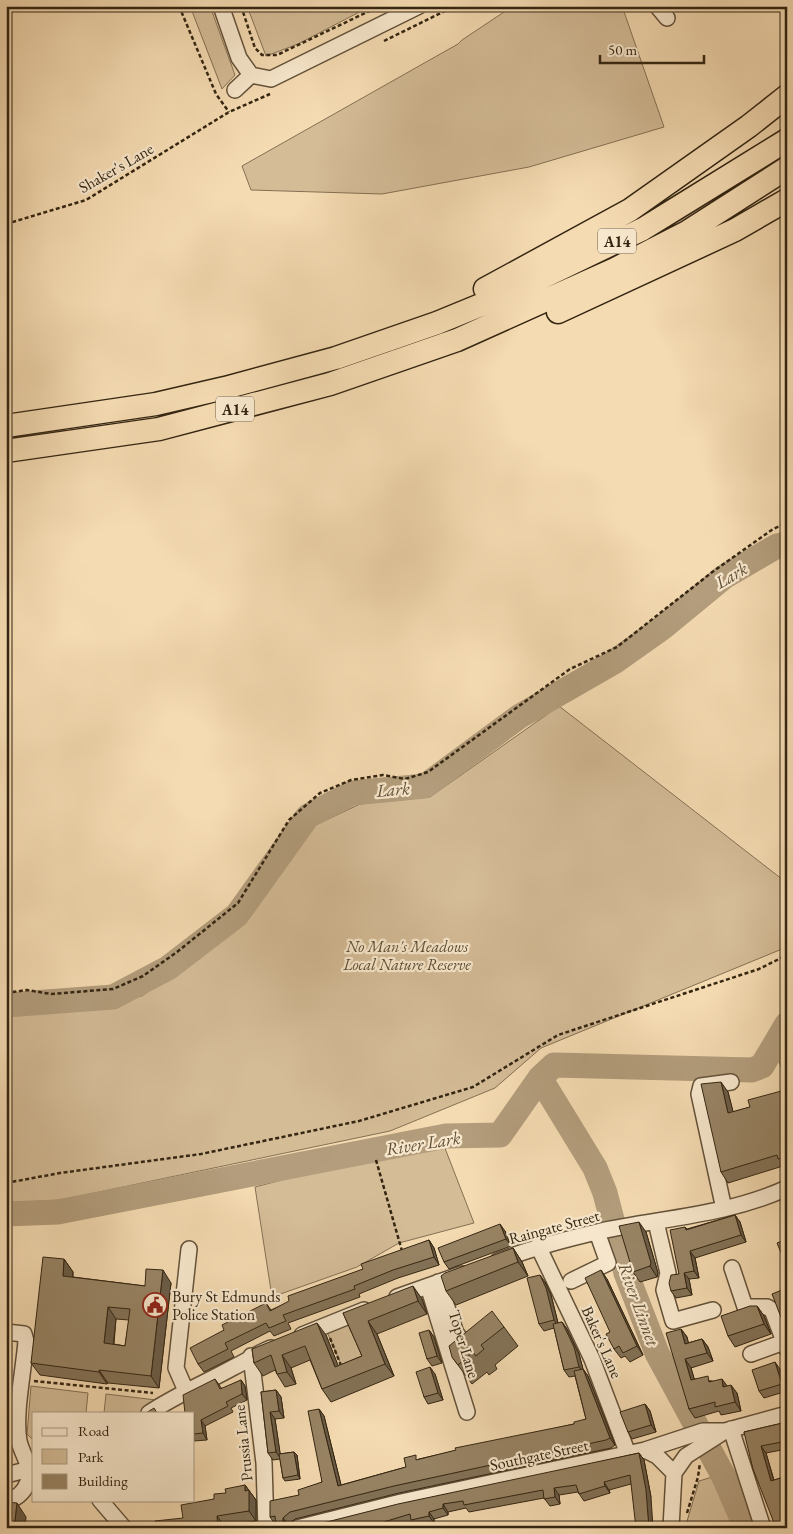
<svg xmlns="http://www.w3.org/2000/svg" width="793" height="1534" font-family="'EB Garamond',serif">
	<rect width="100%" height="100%" fill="#f5dbb2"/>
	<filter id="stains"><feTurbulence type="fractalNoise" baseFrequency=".004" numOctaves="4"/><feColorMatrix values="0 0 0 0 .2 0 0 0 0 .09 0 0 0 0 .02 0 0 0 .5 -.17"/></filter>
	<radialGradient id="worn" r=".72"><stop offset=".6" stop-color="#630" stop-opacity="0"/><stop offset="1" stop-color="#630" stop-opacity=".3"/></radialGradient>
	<path fill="#d4bc97" stroke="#847054" d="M 190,6 L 210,6 L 235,75 L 222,89 Z
		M 247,6 L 371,6 L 298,44 L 266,56 Z
		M 513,6 L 622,6 L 664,127 L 529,167 L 382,194 L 251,190 L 242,166 L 458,44 L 462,40 Z
		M 559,706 L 787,883 L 787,947 L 541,1048 L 495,1088 L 390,1131 L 61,1200 L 6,1203 L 6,1018 L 21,1012 L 77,1009 L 142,996 L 241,920 L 307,829 L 360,804 L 430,797 Z
		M 787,1030 L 787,1084 L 775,1049 Z
		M 441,1138 L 474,1223 L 399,1243 L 357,1267 L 272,1297 L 255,1187 Z
		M 347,1317 L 368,1367 L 346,1376 L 324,1325 Z
		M 31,1386 L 88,1393 L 86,1413 L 34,1413 L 34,1441 L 27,1434 Z
		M 106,1394 L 156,1400 L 156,1404 L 141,1413 L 104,1413 Z
		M 719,1475 L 743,1528 L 685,1528 L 699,1481 Z"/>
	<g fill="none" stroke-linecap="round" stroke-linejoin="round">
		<path stroke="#b39d7c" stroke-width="25" d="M 6,1005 L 113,997 L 168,968 L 237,915 L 308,816 L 352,793 L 425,786 L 520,716 L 614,662 L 662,628 L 724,577 L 777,546 L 787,544
			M 540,1078 L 595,1168 L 605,1193 L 626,1273 L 657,1353 L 724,1477 L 746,1528
			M 6,1214 L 58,1212 L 446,1136 L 500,1135 L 540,1078 L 554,1065 L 752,1070 L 762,1066 L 787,1024"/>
		<defs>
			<path id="minor" d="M 221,6 L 239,58 L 251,75 L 271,79 L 419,6
				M 657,6 L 667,18
				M 235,90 L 251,75
				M 724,1209 L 699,1094 L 701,1086 L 731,1082
				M 656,1222 L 668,1273 L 664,1290 L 673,1321 L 713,1310
				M 538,1246 L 592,1359 L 628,1454
				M 498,1261 C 532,1248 566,1239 601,1231 C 663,1218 728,1215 787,1188
				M 732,1268 L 745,1307 L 767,1307 L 772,1310 L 787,1349
				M 571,1281 L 608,1263 L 597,1232
				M 438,1282 L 456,1333 L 468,1349
				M 428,1286 L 467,1412
				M 397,1297 L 462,1274
				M 6,1332 L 24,1334 L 26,1341 C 24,1369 14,1415 19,1441 C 22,1455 33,1467 28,1482 C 24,1492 17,1499 6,1501
				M 302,1335 L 364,1310
				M 751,1354 L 784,1342
				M 251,1356 L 264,1463 L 266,1528
				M 186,1391 L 176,1368 L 189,1249
				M 149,1413 C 176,1395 205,1383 234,1367 C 247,1361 258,1353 271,1348
				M 731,1429 L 763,1528
				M 645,1450 L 657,1456 L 674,1473
				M 6,1475 L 34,1468
				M 100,1500 L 124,1528
				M 297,1528 L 401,1502 L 645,1450 L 703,1431 L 725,1431 L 787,1414
				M 671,1528 L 674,1473 L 686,1456 L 722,1433"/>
			<path id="highway" d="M 485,289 L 630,210 L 749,126 L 787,96
				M 558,312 L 735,230 L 787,200
				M 6,426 L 156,404 L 225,388 L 336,358 L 437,323 L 510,293 L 643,229 L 787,140
				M 6,451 L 159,429 L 330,384 L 457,340 L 615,269 L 687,232 L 787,168"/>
		</defs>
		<use href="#minor" stroke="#64523a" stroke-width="18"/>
		<use href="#highway" stroke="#332512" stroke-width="25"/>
		<path stroke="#332512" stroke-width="2.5" stroke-dasharray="4 2.5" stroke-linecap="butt" d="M 179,6 L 216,94 L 229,112
			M 241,6 L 255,48 L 262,55 L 277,55 L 380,6
			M 384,41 L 455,6
			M 6,224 L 86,200 L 229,112 L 270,94
			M 6,993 L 27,990 L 51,994 L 113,989 L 143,976 L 177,952 L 238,903 L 289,820 L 320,793 L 351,780 L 383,775 L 405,779 L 428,772 L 570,669 L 617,647 L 711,573 L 773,529 L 787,523
			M 376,1160 L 402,1251
			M 6,1183 L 60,1173 L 201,1154 L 359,1121 L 473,1087 L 558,1035 L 759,969 L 787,955
			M 330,1338 L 342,1368
			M 34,1381 L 153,1393
			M 687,1513 L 698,1477 L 700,1463"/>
		<use href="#minor" stroke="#f8e8cd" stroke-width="15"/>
		<use href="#highway" stroke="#f5dbb2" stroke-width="22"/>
	</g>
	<path fill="#837257" stroke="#332512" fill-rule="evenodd" d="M 785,1090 L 787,1092 L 787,1169 L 785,1169 L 783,1166 L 728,1183 L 721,1172 L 728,1092 L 733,1112 L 750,1107 Z
		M 735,1215 L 740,1222 L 746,1242 L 695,1258 L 699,1278 L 689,1279 L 692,1295 L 676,1298 L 671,1291 L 679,1274 L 685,1227 L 687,1229 Z
		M 505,1231 L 511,1246 L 449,1269 L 444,1262 Z
		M 646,1232 L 658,1273 L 657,1277 L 640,1282 L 633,1272 Z
		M 429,1240 L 434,1248 L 439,1265 L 398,1278 L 359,1294 L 360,1297 L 288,1323 L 291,1329 L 274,1336 L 270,1331 L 231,1351 L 234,1357 L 204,1372 L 198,1364 L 224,1330 L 266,1303 L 271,1310 Z
		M 513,1248 L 522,1262 L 528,1276 L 456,1305 L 446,1291 Z
		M 64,1259 L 73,1272 L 73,1277 L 145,1286 L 171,1283 L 159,1388 L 108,1383 L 107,1384 L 40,1375 L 31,1363 ZM 116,1319 L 129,1320 L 125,1346 L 114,1344 Z
		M 607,1279 L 643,1355 L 630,1362 L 625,1356 L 621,1358 L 614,1349 L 610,1332 Z
		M 545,1282 L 551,1295 L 558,1323 L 562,1322 L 567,1329 L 579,1354 L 583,1369 L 588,1376 L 615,1445 L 611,1448 L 399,1493 L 295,1519 L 288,1525 L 275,1524 L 270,1517 L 299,1495 L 322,1482 L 319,1409 L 324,1416 L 341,1485 L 406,1467 L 419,1459 L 574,1424 L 586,1419 L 575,1376 L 569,1377 L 564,1370 L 554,1328 L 544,1331 L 539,1324 Z
		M 422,1299 L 427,1314 L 377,1334 L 394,1376 L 331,1402 L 322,1389 L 310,1360 L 291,1368 L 296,1384 L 285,1387 L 277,1374 L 275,1370 L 263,1376 L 254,1363 L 252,1349 L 326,1335 L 338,1366 L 362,1356 L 343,1313 Z
		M 757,1306 L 764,1316 L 771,1334 L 735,1347 L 728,1336 Z
		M 504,1327 L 518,1346 L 495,1365 L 497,1369 L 489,1375 L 487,1372 L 472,1384 L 452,1357 Z
		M 681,1329 L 687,1337 L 688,1343 L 702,1339 L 708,1347 L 713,1361 L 691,1368 L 694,1379 L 712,1381 L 727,1386 L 737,1393 L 741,1411 L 721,1415 L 719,1411 L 695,1418 L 689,1409 Z
		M 429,1330 L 434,1337 L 442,1363 L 432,1366 L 427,1359 Z
		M 780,1369 L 787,1391 L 764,1398 L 759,1391 Z
		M 435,1374 L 443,1400 L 428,1404 L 424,1397 Z
		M 215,1379 L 222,1389 L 241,1380 L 245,1386 L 247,1400 L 231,1408 L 233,1412 L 205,1426 L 207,1440 L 194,1441 L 194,1413 Z
		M 276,1390 L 281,1397 L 284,1418 L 275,1419 L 280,1454 L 294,1452 L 297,1455 L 300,1479 L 285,1481 L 283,1478 L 280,1459 L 273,1460 L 268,1453 L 261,1392 Z
		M 645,1404 L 650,1411 L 656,1432 L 632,1439 L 628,1432 Z
		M 787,1422 L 787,1449 L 766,1453 L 774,1480 L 787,1476 L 787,1528 L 744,1432 Z
		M 639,1453 L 644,1460 L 651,1497 L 631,1484 L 609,1490 L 610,1493 L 584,1501 L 578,1492 L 559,1495 L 560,1504 L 550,1506 L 544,1498 L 469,1512 L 466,1508 L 448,1512 L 448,1515 L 434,1519 L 434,1523 L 416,1527 L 412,1522 L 393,1528 L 303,1528 Z
		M 245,1485 L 256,1500 L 256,1521 L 224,1526 L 183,1518 L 214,1499 Z"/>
	<path fill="#6a5c47" stroke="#332512" d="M 721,1082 L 728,1092 L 736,1123 L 728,1113 Z
		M 735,1215 L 740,1222 L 746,1242 L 741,1235 Z
		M 639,1222 L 646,1232 L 658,1273 L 657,1277 L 650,1266 Z
		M 500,1224 L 505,1231 L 511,1246 L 506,1239 Z
		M 429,1240 L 434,1248 L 439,1265 L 434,1257 Z
		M 513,1248 L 522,1262 L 528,1276 L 518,1262 Z
		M 6,1249 L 9,1253 L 7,1275 L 6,1274 Z
		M 690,1251 L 695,1258 L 699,1278 L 694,1271 Z
		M 64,1259 L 73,1272 L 71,1288 L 63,1276 Z
		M 163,1270 L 171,1283 L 159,1388 L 151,1376 Z
		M 601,1270 L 607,1279 L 643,1355 L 637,1346 Z
		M 684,1273 L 689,1279 L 692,1295 L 687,1288 Z
		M 540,1275 L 545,1282 L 551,1295 L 559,1327 L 554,1320 Z
		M 413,1286 L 422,1299 L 427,1314 L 418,1301 Z
		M 757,1306 L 764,1316 L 771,1334 L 764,1324 Z
		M 108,1307 L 116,1319 L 112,1356 L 104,1343 Z
		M 368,1321 L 377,1334 L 394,1376 L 385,1364 Z
		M 562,1322 L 567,1329 L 579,1354 L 584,1373 L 579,1367 Z
		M 317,1323 L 326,1335 L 344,1380 L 335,1367 Z
		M 681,1329 L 687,1337 L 691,1352 L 685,1344 Z
		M 429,1330 L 434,1337 L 442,1363 L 437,1356 Z
		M 6,1339 L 12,1347 L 6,1395 Z
		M 702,1339 L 708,1347 L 713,1361 L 707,1353 Z
		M 282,1355 L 291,1368 L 296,1384 L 287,1372 Z
		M 685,1359 L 691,1368 L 697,1388 L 691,1380 Z
		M 775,1362 L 780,1369 L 787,1390 L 782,1384 Z
		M 430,1367 L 435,1374 L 443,1400 L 438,1393 Z
		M 583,1369 L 588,1376 L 615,1445 L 610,1438 Z
		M 99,1370 L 108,1383 L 107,1384 L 99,1372 Z
		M 722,1379 L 728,1387 L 723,1387 Z
		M 241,1380 L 245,1386 L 247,1400 L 242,1394 Z
		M 731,1385 L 737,1393 L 741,1411 L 735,1402 Z
		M 276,1390 L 281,1397 L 284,1418 L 279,1411 Z
		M 645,1404 L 650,1411 L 656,1432 L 651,1425 Z
		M 319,1409 L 324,1416 L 343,1493 L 338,1486 Z
		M 270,1412 L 275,1419 L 281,1459 L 276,1452 Z
		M 201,1420 L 205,1426 L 207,1440 L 203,1433 Z
		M 761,1446 L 766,1453 L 776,1488 L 771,1481 Z
		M 294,1452 L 297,1455 L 300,1479 L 298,1475 Z
		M 639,1453 L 644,1460 L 651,1497 L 653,1528 L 649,1528 Z
		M 604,1482 L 609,1490 L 610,1493 L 605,1486 Z
		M 245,1485 L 256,1500 L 256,1521 L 249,1511 L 245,1491 Z
		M 554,1488 L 559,1495 L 560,1504 L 555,1497 Z
		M 17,1503 L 26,1517 L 25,1528 L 14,1528 Z
		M 443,1504 L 448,1512 L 448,1515 L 443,1508 Z
		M 429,1512 L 434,1519 L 434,1523 L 429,1516 Z
		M 217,1516 L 224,1526 L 224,1528 L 218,1528 Z
		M 283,1518 L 288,1525 L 288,1528 L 286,1528 L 283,1524 Z"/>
	<path fill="#988465" stroke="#332512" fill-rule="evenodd" d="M 721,1082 L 728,1113 L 750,1107 L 748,1100 L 785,1090 L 787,1095 L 787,1156 L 778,1159 L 777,1155 L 721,1172 L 701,1084 Z
		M 735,1215 L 741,1235 L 690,1251 L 694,1271 L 684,1273 L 687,1288 L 671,1291 L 669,1283 L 671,1275 L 679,1274 L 670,1230 L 685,1227 L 686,1230 Z
		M 639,1222 L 651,1263 L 650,1266 L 633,1272 L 619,1226 Z
		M 500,1224 L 506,1239 L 444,1262 L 438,1248 Z
		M 787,1239 L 787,1267 L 777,1243 Z
		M 429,1240 L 434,1257 L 393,1270 L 354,1286 L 355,1289 L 283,1315 L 286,1321 L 269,1328 L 266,1323 L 225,1343 L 228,1349 L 198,1364 L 190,1348 L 224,1330 L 222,1325 L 266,1303 L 270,1311 L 289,1301 L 288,1296 L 363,1269 L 361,1264 Z
		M 513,1248 L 518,1262 L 446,1291 L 441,1276 L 445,1273 Z
		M 43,1257 L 64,1259 L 63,1276 L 145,1286 L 146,1269 L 163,1270 L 151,1376 L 99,1370 L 99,1372 L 31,1363 ZM 108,1307 L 130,1309 L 125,1346 L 104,1343 Z
		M 601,1270 L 637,1346 L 623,1353 L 619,1346 L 614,1349 L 606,1334 L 610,1332 L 585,1278 Z
		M 540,1275 L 546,1288 L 554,1320 L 539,1324 L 527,1278 Z
		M 413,1286 L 418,1301 L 368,1321 L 385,1364 L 322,1389 L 305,1346 L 282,1355 L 287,1372 L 277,1374 L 271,1355 L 254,1363 L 252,1349 L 317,1323 L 335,1367 L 362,1356 L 343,1313 Z
		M 787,1288 L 787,1333 L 772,1294 Z
		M 750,1306 L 757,1306 L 764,1324 L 728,1336 L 721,1316 Z
		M 492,1311 L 504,1327 L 481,1345 L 484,1349 L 476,1356 L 473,1352 L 458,1365 L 452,1357 L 449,1346 Z
		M 562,1322 L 574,1347 L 579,1367 L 564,1370 L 553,1324 Z
		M 681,1329 L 685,1344 L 702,1339 L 707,1353 L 685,1359 L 691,1380 L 708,1376 L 709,1382 L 722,1379 L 723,1387 L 731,1385 L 735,1402 L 715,1407 L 715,1402 L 689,1409 L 666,1333 Z
		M 429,1330 L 437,1356 L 427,1359 L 419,1333 Z
		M 775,1362 L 782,1384 L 759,1391 L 752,1370 Z
		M 430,1367 L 438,1393 L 424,1397 L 416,1372 Z
		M 583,1369 L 610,1438 L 606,1440 L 394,1486 L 290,1512 L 283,1518 L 283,1524 L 287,1528 L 276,1528 L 275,1516 L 270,1517 L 270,1501 L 299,1495 L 298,1490 L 322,1482 L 308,1411 L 319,1409 L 338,1486 L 406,1467 L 404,1458 L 416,1455 L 416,1460 L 456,1450 L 455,1448 L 574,1424 L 574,1422 L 586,1419 L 574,1371 Z
		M 215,1379 L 220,1389 L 241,1380 L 242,1394 L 226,1402 L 228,1406 L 201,1420 L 203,1433 L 194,1434 L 194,1413 L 185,1413 L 183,1395 Z
		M 276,1390 L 279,1411 L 270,1412 L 276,1452 L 268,1453 L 261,1392 Z
		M 645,1404 L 651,1425 L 628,1432 L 620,1412 Z
		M 154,1408 L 157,1413 L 146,1413 Z
		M 787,1422 L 787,1441 L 761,1446 L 771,1481 L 787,1476 L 787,1490 L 784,1491 L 787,1499 L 787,1528 L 776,1528 L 753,1469 L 744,1432 Z
		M 294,1452 L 298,1475 L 283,1478 L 279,1454 Z
		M 639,1453 L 646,1490 L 649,1528 L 636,1528 L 630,1475 L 604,1482 L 605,1486 L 579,1494 L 576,1485 L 554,1488 L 555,1497 L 544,1499 L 543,1490 L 464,1505 L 463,1501 L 443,1504 L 443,1508 L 429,1512 L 429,1516 L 411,1520 L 410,1514 L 364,1528 L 303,1528 L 398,1504 Z
		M 245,1485 L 245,1491 L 249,1490 L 249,1511 L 217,1516 L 218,1528 L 156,1528 L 155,1521 L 183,1518 L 181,1505 L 214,1499 L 214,1494 L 226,1493 L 225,1489 Z
		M 6,1502 L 17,1503 L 14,1528 L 6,1528 Z"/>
	<defs>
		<symbol id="civic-ring" viewBox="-11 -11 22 22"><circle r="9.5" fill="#f8e8cd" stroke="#8f2418" stroke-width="1.5"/><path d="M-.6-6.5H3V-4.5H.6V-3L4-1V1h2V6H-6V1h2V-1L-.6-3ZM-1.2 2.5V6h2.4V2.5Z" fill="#8f2418"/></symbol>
	</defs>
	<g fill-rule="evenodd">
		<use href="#civic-ring" x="141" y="1291" width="28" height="28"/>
	</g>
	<g text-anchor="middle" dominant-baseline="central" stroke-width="4.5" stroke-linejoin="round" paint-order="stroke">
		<g fill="#f8e8cd" stroke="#6e604a" stroke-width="1">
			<rect x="598" y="228.5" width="38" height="25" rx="4"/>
			<rect x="216" y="396.5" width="38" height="25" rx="4"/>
		</g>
		<g font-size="15" font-weight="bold" fill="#332512">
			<text x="617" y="241">A14</text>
			<text x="235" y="409">A14</text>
		</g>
		<g font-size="16" fill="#332512" stroke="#f8e8cd">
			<text transform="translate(116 168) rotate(-30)">Shaker's Lane</text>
			<text transform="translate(554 1227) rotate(-15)">Raingate Street</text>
			<text transform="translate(602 1342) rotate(66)">Baker's Lane</text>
			<text transform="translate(464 1344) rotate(73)">Toper Lane</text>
			<text transform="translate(243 1443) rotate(-96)">Prussia Lane</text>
			<text transform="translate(539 1455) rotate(-12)">Southgate Street</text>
		</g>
		<g font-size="16" font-style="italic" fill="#5b4b33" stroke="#f8e8cd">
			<text x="407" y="946">No Man's Meadows<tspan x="407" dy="18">Local Nature Reserve</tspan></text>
		</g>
		<g font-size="16" fill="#332512" stroke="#f8e8cd" text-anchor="start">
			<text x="172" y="1296">Bury St Edmunds<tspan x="172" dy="18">Police Station</tspan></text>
		</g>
		<g font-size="18" font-style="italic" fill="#604f37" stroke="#f8e8cd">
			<text transform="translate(731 575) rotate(-31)">Lark</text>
			<text transform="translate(393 789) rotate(-5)">Lark</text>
			<text transform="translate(423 1143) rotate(-9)">River Lark</text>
			<text transform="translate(639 1304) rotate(70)">River Linnet</text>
		</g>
	</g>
	<rect width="793" height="1534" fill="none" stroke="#f5dbb2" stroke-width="25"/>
	<rect x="8" y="8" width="778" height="1519" fill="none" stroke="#332512" stroke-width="2.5"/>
	<rect x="12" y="12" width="768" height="1509" fill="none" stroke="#332512"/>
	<rect x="32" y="1412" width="162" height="90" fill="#f8e8cd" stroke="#a99a82"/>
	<rect x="42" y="1428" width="25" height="8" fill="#f8e8cd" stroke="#a99a82"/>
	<text x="78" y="1436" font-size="15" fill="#332512">Road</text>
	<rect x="42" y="1449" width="25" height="15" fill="#d4bc97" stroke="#a99a82"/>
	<text x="78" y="1462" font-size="15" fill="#332512">Park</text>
	<rect x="42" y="1474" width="25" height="15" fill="#988465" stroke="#a99a82"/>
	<text x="78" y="1486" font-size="15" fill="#332512">Building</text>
	<path d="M600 55v8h104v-8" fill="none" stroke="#332512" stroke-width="2.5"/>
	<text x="608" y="55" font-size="15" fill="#332512" stroke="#f8e8cd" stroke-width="4" paint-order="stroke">50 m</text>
	<rect width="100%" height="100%" filter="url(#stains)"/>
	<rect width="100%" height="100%" fill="url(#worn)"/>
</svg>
